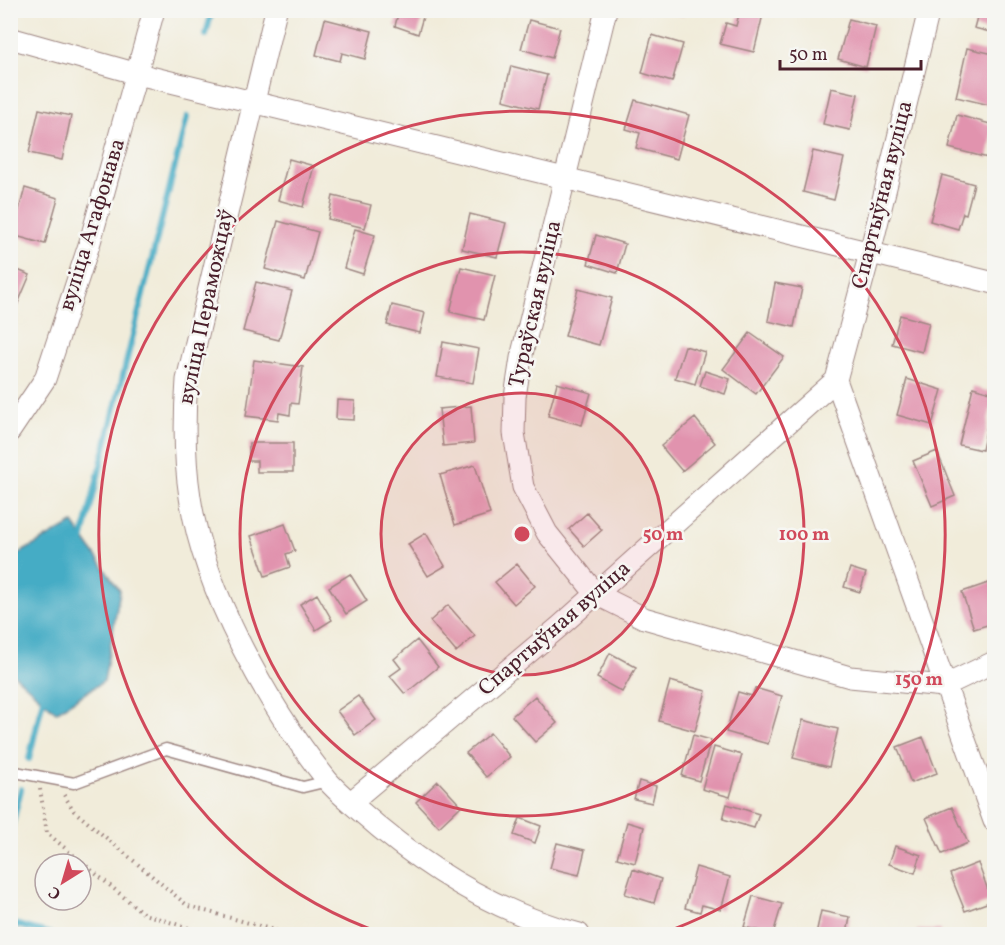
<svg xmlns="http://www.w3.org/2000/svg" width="1005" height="945" font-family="Vollkorn,serif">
	<rect width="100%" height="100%" fill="#f6f6f2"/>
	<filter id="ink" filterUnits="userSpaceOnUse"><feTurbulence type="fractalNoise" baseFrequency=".0167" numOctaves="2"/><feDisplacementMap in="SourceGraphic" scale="12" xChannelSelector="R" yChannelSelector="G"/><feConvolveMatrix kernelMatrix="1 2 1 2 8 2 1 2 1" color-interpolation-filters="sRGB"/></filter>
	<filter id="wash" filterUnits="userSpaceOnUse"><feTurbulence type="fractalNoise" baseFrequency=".008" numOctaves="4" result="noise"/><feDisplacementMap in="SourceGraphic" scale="24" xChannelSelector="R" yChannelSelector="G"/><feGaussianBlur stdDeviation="1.35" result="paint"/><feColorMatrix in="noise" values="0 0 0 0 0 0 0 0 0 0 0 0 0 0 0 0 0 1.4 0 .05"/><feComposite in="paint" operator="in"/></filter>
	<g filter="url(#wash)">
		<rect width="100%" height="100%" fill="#f1ecda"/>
		<path fill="#45acc5" stroke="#486678" stroke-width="1.5" d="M 73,523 L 120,591 L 104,681 L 56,712 L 11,672 L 11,558 Z"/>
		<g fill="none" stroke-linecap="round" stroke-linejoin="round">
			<path stroke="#45acc5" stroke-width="6" d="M 206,35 L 212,10
				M 81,545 L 187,117
				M 29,759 L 44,695
				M 10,833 L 21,789
				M 10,923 L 51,934"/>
		</g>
		<g id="blocks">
			<path fill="#e193ae" d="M 399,10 L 425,10 L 418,34 L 395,26 Z
				M 462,10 L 480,10 L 478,18 L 461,13 Z
				M 665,10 L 685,10 L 683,16 Z
				M 740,10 L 764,10 L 754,52 L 720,44 L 726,23 L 736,26 Z
				M 979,10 L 994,10 L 994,33 L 974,28 Z
				M 325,19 L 372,31 L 365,59 L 342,53 L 340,61 L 316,55 Z
				M 849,19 L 876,26 L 866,67 L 838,59 Z
				M 529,20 L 560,28 L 552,58 L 521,49 Z
				M 652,35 L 683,44 L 672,82 L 642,73 Z
				M 967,48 L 994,54 L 994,106 L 956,97 Z
				M 511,66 L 547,75 L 538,109 L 503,100 Z
				M 831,88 L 858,94 L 850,130 L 823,124 Z
				M 635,100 L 689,115 L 677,159 L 636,148 L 640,133 L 626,129 Z
				M 39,109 L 71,116 L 62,160 L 29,153 Z
				M 957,115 L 994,125 L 988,158 L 949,148 Z
				M 813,151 L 844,158 L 834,200 L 803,192 Z
				M 289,159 L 314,166 L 303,207 L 278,200 Z
				M 942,175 L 974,184 L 966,214 L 963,213 L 958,229 L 930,221 Z
				M 25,188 L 58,198 L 45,244 L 12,235 Z
				M 333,196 L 371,205 L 365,228 L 328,219 Z
				M 470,214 L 506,223 L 497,257 L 462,249 Z
				M 278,221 L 318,232 L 305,280 L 265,269 Z
				M 355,229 L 375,235 L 363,274 L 344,268 Z
				M 596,235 L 625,244 L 617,273 L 588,264 Z
				M 10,267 L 30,275 L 13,315 L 10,314 Z
				M 461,267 L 495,275 L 484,320 L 450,312 Z
				M 256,282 L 292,291 L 279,340 L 243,331 Z
				M 775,283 L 802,288 L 794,327 L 768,321 Z
				M 578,289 L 612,298 L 599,345 L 565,336 Z
				M 392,305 L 425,313 L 420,333 L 387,325 Z
				M 900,315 L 929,323 L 922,352 L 892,344 Z
				M 750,333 L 784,357 L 756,394 L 723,369 Z
				M 443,342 L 479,349 L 473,383 L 437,377 Z
				M 685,346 L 705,352 L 695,384 L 675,378 Z
				M 254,360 L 303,367 L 298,404 L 291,403 L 290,415 L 279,413 L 278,420 L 246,416 Z
				M 705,371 L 730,379 L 725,394 L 700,386 Z
				M 907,379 L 942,390 L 932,425 L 897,415 Z
				M 557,383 L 591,393 L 582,425 L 548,416 Z
				M 973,387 L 994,393 L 982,450 L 959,445 Z
				M 337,400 L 355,401 L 354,420 L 336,419 Z
				M 471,406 L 474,443 L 443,446 L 439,409 Z
				M 695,418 L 715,443 L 682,471 L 661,446 Z
				M 249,443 L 293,443 L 293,472 L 257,472 L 257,461 L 249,461 Z
				M 937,451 L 955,496 L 932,506 L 913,461 Z
				M 475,465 L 490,514 L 455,525 L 440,475 Z
				M 587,513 L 602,530 L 584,546 L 569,529 Z
				M 285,524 L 295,551 L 286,554 L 290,567 L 265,576 L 251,536 Z
				M 426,533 L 445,566 L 428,576 L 408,544 Z
				M 517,564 L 535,586 L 514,604 L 495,582 Z
				M 850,568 L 866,573 L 860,592 L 844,587 Z
				M 350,574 L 367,601 L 346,614 L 329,587 Z
				M 994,581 L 994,623 L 974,629 L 962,592 Z
				M 317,594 L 332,620 L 316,630 L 300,604 Z
				M 448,605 L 475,636 L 456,652 L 430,621 Z
				M 417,640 L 438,667 L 405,694 L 390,676 L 401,668 L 394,659 Z
				M 610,653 L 636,667 L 622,692 L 597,678 Z
				M 670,681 L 706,691 L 695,731 L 659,721 Z
				M 755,688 L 782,696 L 768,744 L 726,732 L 738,692 L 752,696 Z
				M 358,696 L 376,720 L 355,735 L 337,711 Z
				M 535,696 L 557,723 L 535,742 L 512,716 Z
				M 803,720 L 838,729 L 829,767 L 793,758 Z
				M 490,733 L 510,757 L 486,777 L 466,753 Z
				M 693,735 L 711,740 L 699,781 L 682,776 Z
				M 923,737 L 937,773 L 911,783 L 897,747 Z
				M 714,747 L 742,755 L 730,797 L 702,789 Z
				M 438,781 L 461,806 L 439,827 L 416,802 Z
				M 639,781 L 656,786 L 652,803 L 634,799 Z
				M 727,804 L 759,814 L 754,828 L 723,819 Z
				M 952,807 L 968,843 L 942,854 L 926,818 Z
				M 520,818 L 541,826 L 535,843 L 514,835 Z
				M 627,822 L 644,827 L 635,863 L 617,858 Z
				M 557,843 L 585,850 L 579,875 L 550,868 Z
				M 895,846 L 921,855 L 915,873 L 889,864 Z
				M 978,863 L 992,901 L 965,911 L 950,874 Z
				M 696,867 L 730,877 L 721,910 L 702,905 L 700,912 L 685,908 Z
				M 633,869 L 661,879 L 654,903 L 625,894 Z
				M 753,896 L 782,904 L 773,934 L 744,927 Z
				M 821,911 L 850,917 L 847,934 L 816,934 Z
				M 917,930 L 941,930 L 941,934 L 917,934 Z"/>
		</g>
	</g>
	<g filter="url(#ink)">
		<use href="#blocks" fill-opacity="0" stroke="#9e8682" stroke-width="1.5"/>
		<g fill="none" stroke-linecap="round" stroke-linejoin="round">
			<defs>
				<path id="service" d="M 10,771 L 74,783 L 166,749 L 303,787 L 328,781"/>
				<path id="minor" d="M 276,10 L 187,380 C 184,420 184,458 190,497 C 204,592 268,706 327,780 C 336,791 349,801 360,811 C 423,867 497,913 579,934
					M 606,10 L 521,358 L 515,397 L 514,433 L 523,487 L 547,533 L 596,594 L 644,618 L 850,677 L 944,686 L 994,662
					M 10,38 L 138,74 L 994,283
					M 836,380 L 994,821
					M 10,431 L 45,379 L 90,242 L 154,10
					M 351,802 L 559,627 L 836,380 L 870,253 L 929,10"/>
			</defs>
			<use href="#service" stroke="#9e8682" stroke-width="13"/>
			<use href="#minor" stroke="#9e8682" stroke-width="23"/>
			<path stroke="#9e8682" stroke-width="4" stroke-dasharray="1.5 4.5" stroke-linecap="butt" d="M 40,789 L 47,833 L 144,914 L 208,934
				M 64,795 L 74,811 L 188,906 L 288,934"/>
			<use href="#service" stroke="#fff" stroke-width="10"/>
			<use href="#minor" stroke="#fff" stroke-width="21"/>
		</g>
	</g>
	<circle cx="522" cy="534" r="141" fill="#d1495b" fill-opacity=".12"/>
	<g fill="none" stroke="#d1495b" stroke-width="3">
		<circle cx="522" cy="534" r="141"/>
		<circle cx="522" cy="534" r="282"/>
		<path d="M384 934A423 423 0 1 1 660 934"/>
	</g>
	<g text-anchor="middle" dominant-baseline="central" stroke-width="5" stroke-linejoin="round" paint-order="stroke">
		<g font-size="22" fill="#4a1f2b" stroke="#f6f6f2">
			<text transform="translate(883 195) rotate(-76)">Спартыўная вуліца</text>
			<text transform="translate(93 225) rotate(-73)">вуліца Агафонава</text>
			<text transform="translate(536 304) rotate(-77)">Тураўская вуліца</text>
			<text transform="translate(207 307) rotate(-78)">вуліца Пераможцаў</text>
			<text transform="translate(555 629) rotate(-41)">Спартыўная вуліца</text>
		</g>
	</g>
	<circle cx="522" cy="534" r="9" fill="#d1495b" stroke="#f6f6f2" stroke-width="3"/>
	<g font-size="18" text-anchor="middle" font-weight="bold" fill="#d1495b" stroke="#f6f6f2" stroke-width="5" stroke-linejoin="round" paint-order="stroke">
		<text x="663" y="540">50 m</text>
		<text x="804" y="540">100 m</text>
		<text x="919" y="685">150 m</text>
	</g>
	<rect width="1005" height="945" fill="none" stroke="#f6f6f2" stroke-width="36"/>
	<g transform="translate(63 882) rotate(217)"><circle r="28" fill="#f6f6f2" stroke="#b1a0a2" stroke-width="1.5"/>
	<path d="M0-4.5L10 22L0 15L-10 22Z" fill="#d1495b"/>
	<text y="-9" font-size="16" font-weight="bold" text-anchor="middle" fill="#4a1f2b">С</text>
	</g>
	<path d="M780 60v9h141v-9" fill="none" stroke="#4a1f2b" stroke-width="3"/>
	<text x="789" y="60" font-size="18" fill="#4a1f2b" stroke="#f6f6f2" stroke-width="4.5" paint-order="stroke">50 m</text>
</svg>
